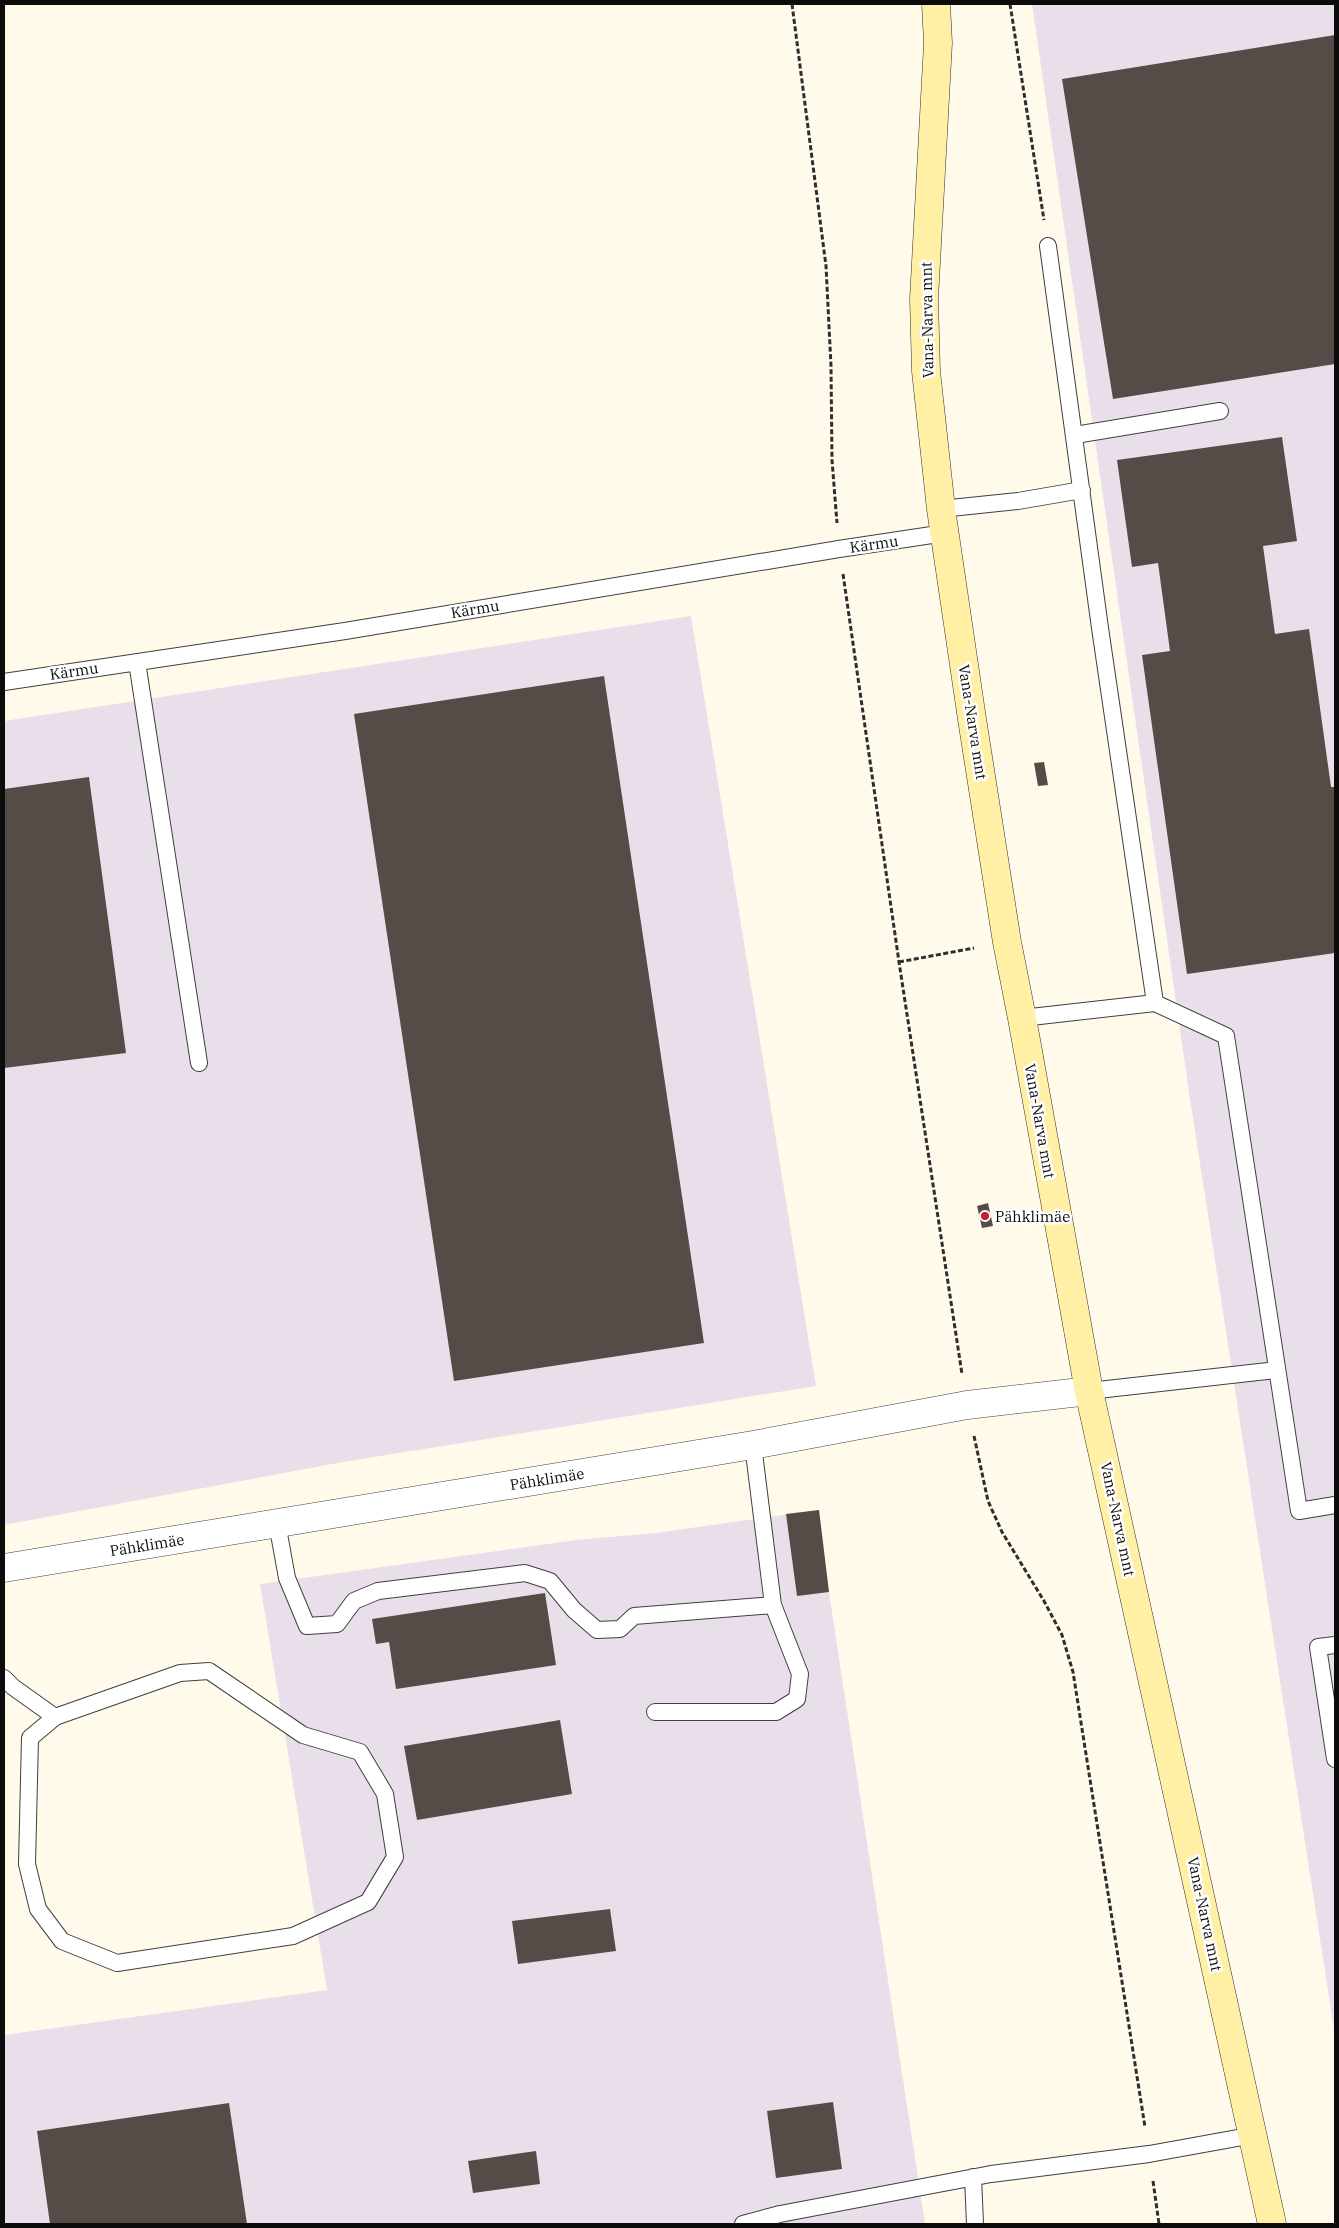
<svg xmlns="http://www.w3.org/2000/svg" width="1339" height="2228" font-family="'IBM Plex Serif',serif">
	<rect width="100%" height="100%" fill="#fffaea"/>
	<path fill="#e9dfeb" d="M 1032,4 L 1335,4 L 1335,2036 L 1190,1099 Z
		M 691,616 L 816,1386 L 343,1462 L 4,1525 L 4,721 Z
		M 819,1510 L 829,1592 L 925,2224 L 4,2224 L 4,2035 L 327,1990 L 260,1584 L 576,1540 L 655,1533 Z"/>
	<path fill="#554c47" d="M 1335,35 L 1335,364 L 1113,399 L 1062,79 Z
		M 1282,437 L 1297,541 L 1263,546 L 1275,634 L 1309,629 L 1331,787 L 1335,787 L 1335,953 L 1187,974 L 1142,655 L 1170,651 L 1158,563 L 1132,567 L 1117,460 Z
		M 604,676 L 704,1343 L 454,1381 L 354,714 Z
		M 1044,762 L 1048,785 L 1038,786 L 1034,763 Z
		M 89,777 L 126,1053 L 4,1068 L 4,789 Z
		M 988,1203 L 993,1226 L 982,1228 L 977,1206 Z
		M 819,1510 L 829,1592 L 797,1596 L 786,1514 Z
		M 545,1593 L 556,1665 L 396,1689 L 389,1642 L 376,1644 L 372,1619 Z
		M 560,1720 L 572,1794 L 417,1820 L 404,1746 Z
		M 610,1909 L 616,1951 L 518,1964 L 512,1921 Z
		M 833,2102 L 842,2169 L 776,2178 L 767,2111 Z
		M 229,2103 L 247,2224 L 50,2224 L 37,2131 Z
		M 536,2151 L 540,2184 L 473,2193 L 468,2161 Z"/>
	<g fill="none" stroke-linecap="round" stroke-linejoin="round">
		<defs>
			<path id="lane" d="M 1048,246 L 1100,628 L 1155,1003
				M 1075,435 L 1220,411
				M 941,509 L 1018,501 L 1082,490
				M 137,662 L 199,1063
				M 4,682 L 345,631 L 839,549 L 945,533
				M 1022,1018 L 1155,1003 L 1226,1036 L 1299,1511 L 1335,1505
				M 1089,1391 L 1277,1370
				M 277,1523 L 287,1578 L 307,1626 L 337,1624 L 354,1601 L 378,1591 L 525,1573 L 550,1581 L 574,1610 L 597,1630 L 620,1629 L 634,1616 L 773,1605 L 753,1445
				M 1335,1645 L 1318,1647 L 1335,1759
				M 209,1671 L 303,1735 L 360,1752 L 385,1794 L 395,1857 L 368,1902 L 293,1936 L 117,1963 L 62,1941 L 38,1909 L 27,1864 L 30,1738 L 55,1717 L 180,1673 Z
				M 4,1678 L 13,1687 L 55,1717
				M 655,1712 L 776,1712 L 797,1699 L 800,1674 L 773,1605
				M 973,2177 L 975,2224
				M 743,2224 L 780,2214 L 991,2174 L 1149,2154 L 1254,2135"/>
			<path id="street" d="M 4,1568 L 753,1445 L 967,1405 L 1089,1391"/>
			<path id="secondary" d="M 936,4 L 938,43 L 924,299 L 926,371 L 941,509 L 972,719 L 1007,942 L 1022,1018 L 1089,1391 L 1272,2224"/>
		</defs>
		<use href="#lane" stroke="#3f3f3f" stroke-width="18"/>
		<use href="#street" stroke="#3f3f3f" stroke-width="29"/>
		<use href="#secondary" stroke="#2e2e2e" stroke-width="29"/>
		<path stroke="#2e2e2e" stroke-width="3" stroke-dasharray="5 2.5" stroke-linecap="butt" d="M 792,4 L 826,266 L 831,366 L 832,460 L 837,523
			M 1010,4 L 1044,220
			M 843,574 L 899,962 L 962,1374
			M 899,962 L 974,948
			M 974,1436 L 988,1501 L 1002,1532 L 1044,1601 L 1062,1635 L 1073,1672 L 1145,2127
			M 1153,2181 L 1159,2224"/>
		<use href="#lane" stroke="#fff" stroke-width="16"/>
		<use href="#street" stroke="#fff" stroke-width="28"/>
		<use href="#secondary" stroke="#fff0a5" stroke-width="28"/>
	</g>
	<circle fill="#c31c2d" stroke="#fff" stroke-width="2" cx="985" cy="1216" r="5"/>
	<g text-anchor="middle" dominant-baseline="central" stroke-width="5" stroke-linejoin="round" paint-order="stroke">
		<g font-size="15" fill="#0c0c0c" stroke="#fff">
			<text transform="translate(927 320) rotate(-91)">Vana-Narva mnt</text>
			<text transform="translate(874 544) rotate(-8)">Kärmu</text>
			<text transform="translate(475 609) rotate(-9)">Kärmu</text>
			<text transform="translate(74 671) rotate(-8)">Kärmu</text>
			<text transform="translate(973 722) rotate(81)">Vana-Narva mnt</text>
			<text transform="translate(1040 1121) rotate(80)">Vana-Narva mnt</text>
			<text transform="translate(547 1479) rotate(-9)">Pähklimäe</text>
			<text transform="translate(1118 1519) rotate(78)">Vana-Narva mnt</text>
			<text transform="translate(147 1545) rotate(-9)">Pähklimäe</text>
			<text transform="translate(1205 1914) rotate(78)">Vana-Narva mnt</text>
		</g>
		<g font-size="15" fill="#0c0c0c" stroke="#fff" text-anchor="start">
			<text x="995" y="1216">Pähklimäe</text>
		</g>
	</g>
	<rect width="1339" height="2228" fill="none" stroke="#0c0c0c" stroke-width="10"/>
</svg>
